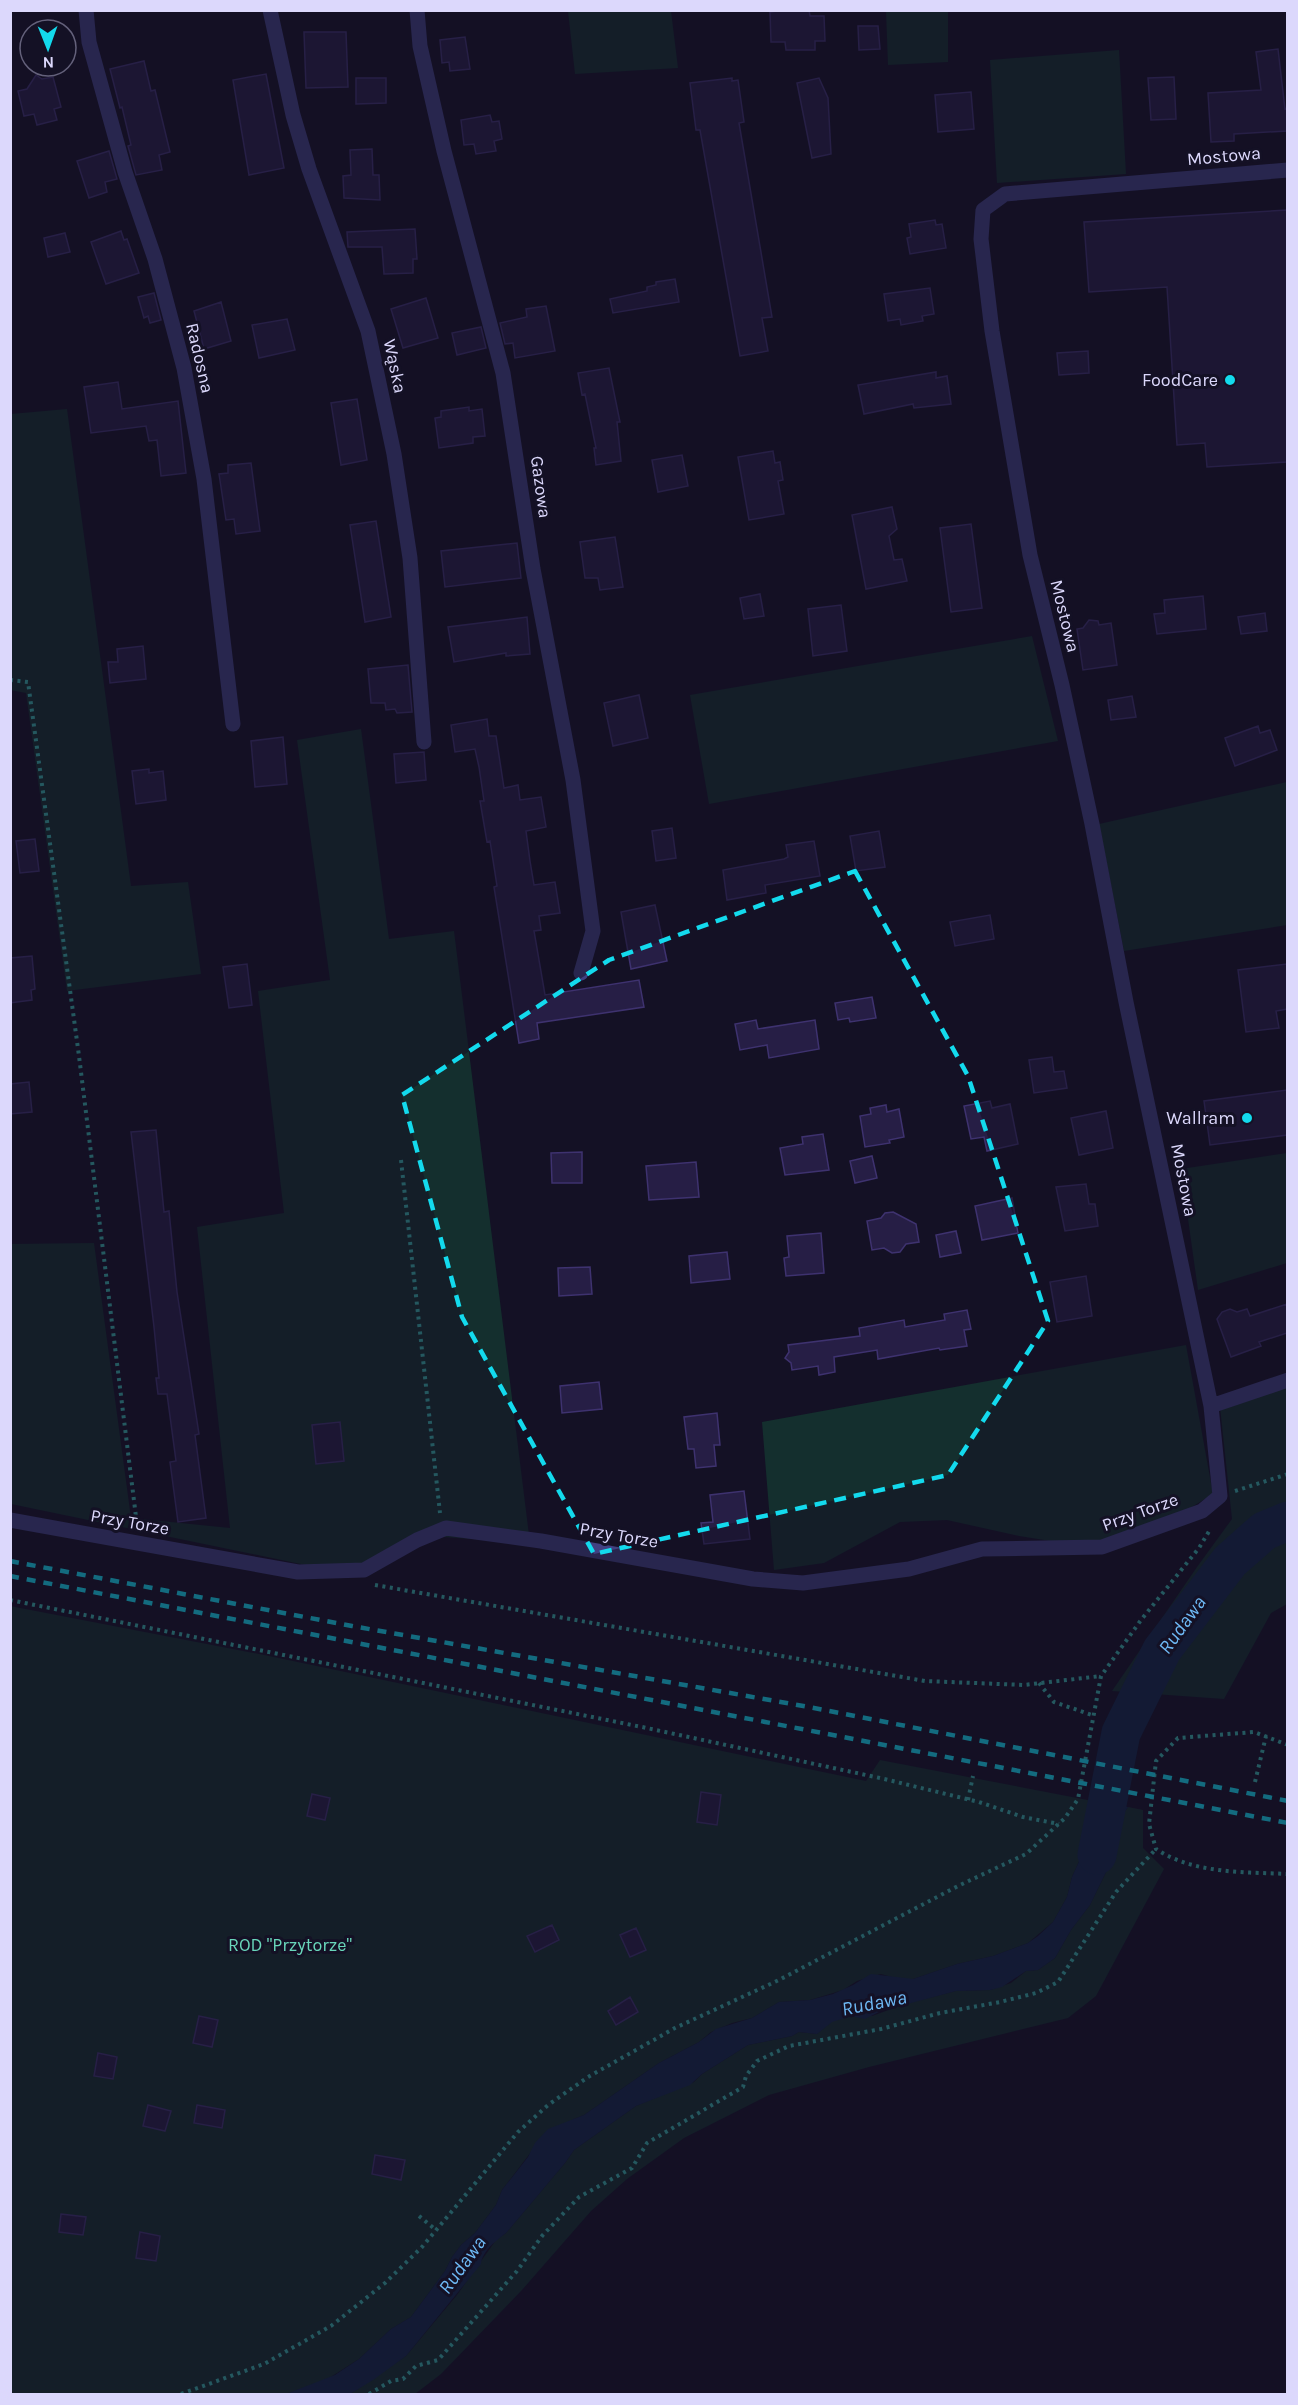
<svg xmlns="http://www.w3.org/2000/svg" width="1298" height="2405" font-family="Karla,sans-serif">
	<rect width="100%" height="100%" fill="#141125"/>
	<path fill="#142f2e" d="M 568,11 L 671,11 L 678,68 L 575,74 Z
		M 886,11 L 948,11 L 948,62 L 888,65 Z
		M 1119,50 L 1126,174 L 997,183 L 990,60 Z
		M 67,409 L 131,886 L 188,882 L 201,974 L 67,991 L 26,693 L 10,690 L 11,414 Z
		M 1032,636 L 1058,741 L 709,804 L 690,695 Z
		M 361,729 L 389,939 L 454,931 L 530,1543 L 443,1537 L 360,1566 L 315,1567 L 11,1504 L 10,1244 L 94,1243 L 131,1518 L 230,1528 L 197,1227 L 284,1213 L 258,991 L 330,980 L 297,740 Z
		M 1287,782 L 1287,925 L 1124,951 L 1099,824 Z
		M 1287,1153 L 1287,1263 L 1198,1290 L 1181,1169 Z
		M 1186,1345 L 1213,1494 L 1146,1535 L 1082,1546 L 1019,1536 L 947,1520 L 900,1522 L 824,1563 L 774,1570 L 762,1422 Z
		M 1287,1385 L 1287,1604 L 1271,1613 L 1224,1699 L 1112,1691 L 1197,1567 L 1232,1519 L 1220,1407 Z
		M 10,1606 L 269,1656 L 866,1781 L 880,1760 L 1098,1802 L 1087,1844 L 1072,1877 L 1067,1897 L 1053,1922 L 1028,1943 L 993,1956 L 957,1964 L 913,1979 L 902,1980 L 881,1974 L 857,1981 L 843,1990 L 810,2000 L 779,2002 L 752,2018 L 732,2023 L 711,2032 L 699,2042 L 659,2063 L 584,2115 L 574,2119 L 531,2152 L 502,2190 L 496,2205 L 475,2233 L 461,2245 L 452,2257 L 445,2271 L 411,2317 L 391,2329 L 359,2359 L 326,2380 L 286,2394 L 11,2394 Z
		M 1128,1807 L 1143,1810 L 1143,1848 L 1164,1869 L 1096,1996 L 1068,2018 L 869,2067 L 769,2095 L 684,2138 L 627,2179 L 591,2211 L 522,2290 L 441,2374 L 415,2394 L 350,2394 L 406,2356 L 457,2295 L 496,2240 L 506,2233 L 565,2163 L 574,2150 L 636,2106 L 694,2082 L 702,2074 L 748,2045 L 792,2036 L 799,2032 L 817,2034 L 832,2021 L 851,2016 L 872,2016 L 905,2004 L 956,1991 L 990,1990 L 1011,1983 L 1026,1971 L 1038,1970 L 1055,1958 L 1071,1930 L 1090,1905 L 1108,1868 L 1115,1826 Z"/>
	<path fill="#122748" d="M 1098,1802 L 1128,1807 L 1115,1826 L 1108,1868 L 1090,1905 L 1071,1930 L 1055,1958 L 1038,1970 L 1026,1971 L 1002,1987 L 990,1990 L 956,1991 L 881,2011 L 865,2019 L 851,2016 L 832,2022 L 817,2034 L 799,2032 L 792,2036 L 748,2045 L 702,2074 L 690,2085 L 636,2106 L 574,2150 L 565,2163 L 506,2233 C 497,2240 482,2251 481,2264 L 406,2356 L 373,2380 L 350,2394 L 286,2394 L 335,2375 L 359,2359 L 391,2329 L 411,2317 L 445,2271 L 452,2257 L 461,2245 L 475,2233 L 496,2205 L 502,2190 L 528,2157 L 535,2143 L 548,2129 L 584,2115 L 659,2063 L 699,2042 L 716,2029 L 752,2018 L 779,2002 L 810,2000 L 833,1994 L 853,1985 L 871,1974 L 913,1979 L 957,1964 L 993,1956 L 1028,1943 L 1038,1936 L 1053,1922 L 1067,1897 L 1072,1877 L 1087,1844 Z"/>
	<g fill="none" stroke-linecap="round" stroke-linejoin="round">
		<path stroke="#122748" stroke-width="39" d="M 1097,1855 L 1121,1733 L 1162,1650 L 1230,1561 L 1264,1531 L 1288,1521"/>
	</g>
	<path fill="#261e45" stroke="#3e326f" stroke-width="1.5" d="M 785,10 L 809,10 L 810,16 L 824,16 L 825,41 L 815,41 L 815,50 L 786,50 L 785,42 L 771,42 L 770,12 Z
		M 858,26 L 878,26 L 880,49 L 859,50 Z
		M 304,32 L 346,32 L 348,87 L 306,88 Z
		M 465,37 L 470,69 L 450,71 L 449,62 L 442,63 L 440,40 Z
		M 1278,49 L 1285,109 L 1287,108 L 1287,131 L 1234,134 L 1234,141 L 1211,142 L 1208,93 L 1261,90 L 1256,52 Z
		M 144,61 L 151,91 L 155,90 L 170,152 L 159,155 L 162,170 L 136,175 L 128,146 L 131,145 L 122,107 L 120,108 L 110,69 Z
		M 266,74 L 284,168 L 249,175 L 233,80 Z
		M 36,75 L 42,79 L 53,77 L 61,107 L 54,109 L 57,120 L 37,125 L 34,114 L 24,116 L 18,91 L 27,89 Z
		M 1174,77 L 1176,119 L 1151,120 L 1148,78 Z
		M 356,78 L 386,78 L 386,103 L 356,104 Z
		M 732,78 L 732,81 L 738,80 L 744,122 L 739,123 L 772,317 L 762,318 L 768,351 L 740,356 L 700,130 L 696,130 L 690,83 Z
		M 819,78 L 828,98 L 831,154 L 812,158 L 797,83 Z
		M 971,92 L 974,129 L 938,132 L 935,95 Z
		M 490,115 L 492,122 L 499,121 L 502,139 L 494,141 L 496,151 L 476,154 L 474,144 L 464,145 L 461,120 Z
		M 372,149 L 373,175 L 379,175 L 380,200 L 344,198 L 343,176 L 351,175 L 350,150 Z
		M 109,151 L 117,179 L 105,182 L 107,192 L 89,198 L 77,161 Z
		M 1287,210 L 1287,462 L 1207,467 L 1205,443 L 1177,445 L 1167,287 L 1089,292 L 1084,222 Z
		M 935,220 L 936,225 L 942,224 L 946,248 L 910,254 L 907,238 L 911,237 L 909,224 Z
		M 415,229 L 417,259 L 413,259 L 413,273 L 384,274 L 382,247 L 348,247 L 347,232 Z
		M 121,231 L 124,240 L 127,239 L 139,273 L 106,284 L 91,242 Z
		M 65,233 L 70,252 L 48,257 L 44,238 Z
		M 675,279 L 679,302 L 613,313 L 610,299 L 647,291 L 647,287 L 656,285 L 656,282 Z
		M 930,288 L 934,314 L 922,316 L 923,321 L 901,325 L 900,319 L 888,321 L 884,294 Z
		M 154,293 L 161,320 L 150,323 L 148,316 L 144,318 L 138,297 Z
		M 426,298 L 438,338 L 403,348 L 391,309 Z
		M 221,302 L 231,341 L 204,349 L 194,311 Z
		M 546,306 L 555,351 L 515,358 L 513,343 L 505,344 L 500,323 L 527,317 L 526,309 Z
		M 287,319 L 295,350 L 259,358 L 252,325 Z
		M 481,327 L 486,348 L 457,355 L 452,333 Z
		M 1088,351 L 1089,373 L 1059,375 L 1057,353 Z
		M 609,368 L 620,422 L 617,422 L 621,461 L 596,465 L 594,448 L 596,448 L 585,394 L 582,395 L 578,373 Z
		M 936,372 L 936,378 L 947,376 L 951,404 L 914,408 L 913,404 L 864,414 L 858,385 Z
		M 118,382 L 122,409 L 178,401 L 186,473 L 161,476 L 157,440 L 149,441 L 146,426 L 91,433 L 84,387 Z
		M 357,399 L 367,460 L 341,465 L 331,403 Z
		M 469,407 L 469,411 L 482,409 L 485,436 L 473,437 L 473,443 L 439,448 L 435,418 L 441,417 L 441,411 Z
		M 773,451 L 775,463 L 780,462 L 783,480 L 778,481 L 784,514 L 749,520 L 738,457 Z
		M 682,455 L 688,486 L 658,492 L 652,460 Z
		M 251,463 L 260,531 L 236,534 L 234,519 L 226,520 L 219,474 L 228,473 L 228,465 Z
		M 892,507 L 897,529 L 889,536 L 894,560 L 902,559 L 907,581 L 866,589 L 852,515 Z
		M 376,521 L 391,617 L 365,622 L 350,525 Z
		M 971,524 L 982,608 L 951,612 L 940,528 Z
		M 615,537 L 623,587 L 600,590 L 598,578 L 585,578 L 580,542 Z
		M 517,543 L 521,578 L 445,587 L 441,551 Z
		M 760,594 L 764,616 L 744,619 L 740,598 Z
		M 1203,596 L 1206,629 L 1157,634 L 1154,614 L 1165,613 L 1164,600 Z
		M 841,605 L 847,651 L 813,656 L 808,609 Z
		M 1265,613 L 1267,631 L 1241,634 L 1238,617 Z
		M 527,617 L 530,654 L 506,656 L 506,653 L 454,662 L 448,627 Z
		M 1089,620 L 1098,621 L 1099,625 L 1111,623 L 1117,665 L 1083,670 L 1077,629 L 1083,628 Z
		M 143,646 L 146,679 L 110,683 L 108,662 L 118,662 L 117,649 Z
		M 408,665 L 412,712 L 397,713 L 395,709 L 386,710 L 385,703 L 371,703 L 368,669 Z
		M 639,695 L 648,738 L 613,746 L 604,703 Z
		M 1132,696 L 1136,717 L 1111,720 L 1108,700 Z
		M 487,719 L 489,736 L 496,736 L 504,788 L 518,785 L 520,800 L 541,797 L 546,827 L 526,831 L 530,861 L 534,885 L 555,882 L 560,913 L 539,916 L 541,930 L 534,931 L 545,995 L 639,980 L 644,1007 L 537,1023 L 539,1039 L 519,1043 L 494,887 L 497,886 L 490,841 L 487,842 L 480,801 L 484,801 L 479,767 L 475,749 L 455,752 L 451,725 Z
		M 1258,726 L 1260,733 L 1270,730 L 1277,750 L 1235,766 L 1225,738 Z
		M 283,737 L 287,784 L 255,787 L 251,741 Z
		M 424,752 L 426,780 L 396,783 L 394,754 Z
		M 149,769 L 149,773 L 163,771 L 166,800 L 136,804 L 132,771 Z
		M 672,828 L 676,858 L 656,861 L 652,831 Z
		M 879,831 L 885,867 L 856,871 L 850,836 Z
		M 35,839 L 39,871 L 20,873 L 16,841 Z
		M 814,841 L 820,876 L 765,885 L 766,893 L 727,900 L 723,870 L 784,859 L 788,857 L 786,845 Z
		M 655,905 L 667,961 L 631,969 L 621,912 Z
		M 990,915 L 994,939 L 955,946 L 950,922 Z
		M 32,956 L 35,989 L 31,990 L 32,1000 L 10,1003 L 10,958 Z
		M 247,964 L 252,1005 L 229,1008 L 223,967 Z
		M 1287,964 L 1287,1009 L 1276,1011 L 1279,1028 L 1246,1032 L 1238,970 Z
		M 872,997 L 876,1018 L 850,1022 L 849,1018 L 838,1020 L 835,1003 Z
		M 756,1020 L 758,1029 L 815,1020 L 819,1049 L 769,1058 L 767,1045 L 740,1050 L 735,1024 Z
		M 1052,1057 L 1054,1072 L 1064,1071 L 1067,1088 L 1034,1093 L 1029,1060 Z
		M 29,1082 L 32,1112 L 10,1114 L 10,1084 Z
		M 1287,1090 L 1287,1135 L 1210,1145 L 1204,1101 Z
		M 990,1101 L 992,1108 L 1010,1104 L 1018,1144 L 987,1151 L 984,1137 L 971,1139 L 964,1106 Z
		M 886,1105 L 887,1112 L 899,1109 L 904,1137 L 889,1140 L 890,1143 L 865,1147 L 860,1116 L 871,1114 L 870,1108 Z
		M 1106,1111 L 1113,1148 L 1079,1155 L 1071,1118 Z
		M 156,1130 L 164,1212 L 169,1211 L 177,1292 L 199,1434 L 195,1435 L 206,1518 L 178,1522 L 170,1462 L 176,1461 L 167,1394 L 158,1394 L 156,1378 L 159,1378 L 154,1327 L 131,1132 Z
		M 823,1134 L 829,1170 L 785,1175 L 780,1148 L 803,1144 L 802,1137 Z
		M 582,1152 L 582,1183 L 552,1183 L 551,1153 Z
		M 872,1156 L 877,1178 L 855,1183 L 850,1161 Z
		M 696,1162 L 699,1197 L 649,1200 L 646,1166 Z
		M 1086,1184 L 1089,1204 L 1095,1204 L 1098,1226 L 1065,1231 L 1056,1187 Z
		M 1012,1198 L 1018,1233 L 982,1240 L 975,1206 Z
		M 893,1212 L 916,1224 L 919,1242 L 906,1244 L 900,1252 L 892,1253 L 884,1248 L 872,1250 L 867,1221 L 881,1218 L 885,1213 Z
		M 956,1231 L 961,1253 L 940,1257 L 936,1235 Z
		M 821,1233 L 824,1273 L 786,1276 L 784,1258 L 789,1257 L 787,1236 Z
		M 727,1252 L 730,1279 L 691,1283 L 689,1256 Z
		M 590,1267 L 592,1294 L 559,1296 L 558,1268 Z
		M 1086,1276 L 1092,1316 L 1057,1322 L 1050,1282 Z
		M 1287,1304 L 1287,1333 L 1259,1342 L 1261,1346 L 1231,1357 L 1217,1319 L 1222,1312 L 1230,1309 L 1237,1312 L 1247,1309 L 1250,1316 Z
		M 967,1310 L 971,1329 L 964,1330 L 967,1346 L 940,1350 L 939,1348 L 878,1359 L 877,1350 L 834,1357 L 835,1372 L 819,1375 L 818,1366 L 792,1370 L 791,1363 L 785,1358 L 789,1352 L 788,1345 L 860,1336 L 859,1328 L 904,1320 L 905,1327 L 945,1320 L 944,1314 Z
		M 599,1382 L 602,1409 L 562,1413 L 560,1386 Z
		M 717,1413 L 720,1445 L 714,1445 L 716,1466 L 696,1468 L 694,1449 L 688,1449 L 684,1417 Z
		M 340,1422 L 344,1461 L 316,1464 L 312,1425 Z
		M 744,1491 L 750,1539 L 704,1544 L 701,1523 L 713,1522 L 710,1495 Z
		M 701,1792 L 721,1795 L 717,1825 L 697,1822 Z
		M 312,1794 L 330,1798 L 325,1820 L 307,1816 Z
		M 552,1925 L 559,1940 L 535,1952 L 527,1936 Z
		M 636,1928 L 646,1950 L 630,1957 L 620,1935 Z
		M 630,1997 L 638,2012 L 616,2025 L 608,2011 Z
		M 199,2016 L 218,2020 L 212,2047 L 193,2043 Z
		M 98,2053 L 117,2057 L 113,2079 L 94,2076 Z
		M 148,2105 L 171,2111 L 165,2131 L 143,2126 Z
		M 197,2105 L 225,2110 L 222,2128 L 194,2123 Z
		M 375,2155 L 405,2160 L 401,2180 L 372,2174 Z
		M 61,2214 L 86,2217 L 83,2235 L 59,2232 Z
		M 140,2232 L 160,2236 L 156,2261 L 136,2258 Z"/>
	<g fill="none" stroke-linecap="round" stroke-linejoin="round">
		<path stroke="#39afa7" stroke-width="4" stroke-dasharray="3 4.5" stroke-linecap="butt" d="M 10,680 L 28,682 L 79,1056 L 137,1525
			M 401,1160 L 440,1513
			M 1235,1491 L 1288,1474
			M 375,1585 L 925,1681 L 1024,1685 L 1101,1676
			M 10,1600 L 642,1727 L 880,1778 L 979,1802 L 1023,1817 L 1059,1824
			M 1039,1683 L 1054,1702 L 1092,1715
			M 1288,1745 L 1254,1732 L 1178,1738 L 1156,1761 L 1149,1824 L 1156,1849 C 1194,1874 1243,1872 1288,1874
			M 1255,1782 L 1266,1736
			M 968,1800 L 973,1776
			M 419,2216 L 436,2230
			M 181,2394 L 264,2364 L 331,2326 L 385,2283 L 422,2247 L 518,2132 L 548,2105 L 588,2077 L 675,2028 L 779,1980 L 958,1886 L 1026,1854 L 1065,1818 L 1078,1799 L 1101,1676 L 1141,1620 L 1199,1548 L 1211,1528
			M 369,2394 L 391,2381 L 403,2379 L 416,2366 L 438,2360 L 517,2271 L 542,2236 L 579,2197 L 632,2168 L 647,2143 L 743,2087 L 746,2076 L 757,2061 L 789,2046 L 881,2029 L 940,2013 L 1000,2002 L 1036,1993 L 1058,1982 L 1116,1892 L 1156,1849"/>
		<path stroke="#414081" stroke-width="15" d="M 86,10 L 89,42 L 125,172 L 155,259 L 184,368 L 204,479 L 233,724
			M 270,10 L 293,115 L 309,169 L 368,331 L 394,454 L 410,558 L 424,742
			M 417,10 L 420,46 L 444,151 L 503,373 L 533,569 L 573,780 L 593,931 L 581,973
			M 1211,1406 L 1288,1380
			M 10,1520 L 298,1572 L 364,1570 L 417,1540 L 446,1528 L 541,1541 L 753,1579 L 803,1583 L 909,1569 L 982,1549 L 1102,1547 L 1202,1511 L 1220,1496 L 1211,1406 L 1126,1002 L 1092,824 L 1062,685 L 1030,555 L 992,331 L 981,239 L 983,210 L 1005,194 L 1288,170"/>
		<path stroke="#13daed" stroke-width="4.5" stroke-dasharray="9 8" stroke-linecap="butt" d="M 10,1561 L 352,1626 L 809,1707 L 1288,1801
			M 10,1576 L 1288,1823"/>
	</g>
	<path d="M0 0H1298V2405H0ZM 855,871 L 968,1076 L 1048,1321 L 948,1475 L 594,1554 L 462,1317 L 402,1095 L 609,960 Z" fill="#141125" fill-opacity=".55" fill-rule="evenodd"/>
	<path fill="none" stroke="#13daed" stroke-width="4.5" stroke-dasharray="12 8" stroke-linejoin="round" d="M 855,871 L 968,1076 L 1048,1321 L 948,1475 L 594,1554 L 462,1317 L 402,1095 L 609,960 Z"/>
	<g fill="#13daed" stroke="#141125" stroke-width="2">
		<circle cx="1230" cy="380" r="6"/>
		<circle cx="1247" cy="1118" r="6"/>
	</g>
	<g text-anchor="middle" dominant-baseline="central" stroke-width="6" stroke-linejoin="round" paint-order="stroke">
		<g font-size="18" fill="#dcd8fc" stroke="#141125">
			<text transform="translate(1224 156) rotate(-5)">Mostowa</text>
			<text transform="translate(200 358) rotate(77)">Radosna</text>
			<text transform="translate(395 366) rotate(78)">Wąska</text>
			<text transform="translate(541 487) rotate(82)">Gazowa</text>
			<text transform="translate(1065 616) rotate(76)">Mostowa</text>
			<text transform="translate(1184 1180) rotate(79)">Mostowa</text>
			<text transform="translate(1140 1512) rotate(-20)">Przy Torze</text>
			<text transform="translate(130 1522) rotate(10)">Przy Torze</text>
			<text transform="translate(619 1535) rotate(10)">Przy Torze</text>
		</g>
		<g font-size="18" fill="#dcd8fc" stroke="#141125" text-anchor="end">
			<text x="1218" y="380">FoodCare</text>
			<text x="1235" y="1118">Wallram</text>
		</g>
		<g font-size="18" fill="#69d7bb" stroke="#141125">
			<text x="290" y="1945">ROD "Przytorze"</text>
		</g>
		<g font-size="20" font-style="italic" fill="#6eb8f4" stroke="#141125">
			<text transform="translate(1182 1625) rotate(-54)">Rudawa</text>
			<text transform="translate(874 2003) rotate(-11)">Rudawa</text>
			<text transform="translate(462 2265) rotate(-54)">Rudawa</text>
		</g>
	</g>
	<rect width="1298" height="2405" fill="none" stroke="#dcd8fc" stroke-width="24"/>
	<g transform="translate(48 48) rotate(179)"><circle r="28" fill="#141125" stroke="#64617b" stroke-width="1.5"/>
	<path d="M0-4.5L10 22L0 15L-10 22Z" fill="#13daed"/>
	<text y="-9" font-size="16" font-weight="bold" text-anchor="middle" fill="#dcd8fc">N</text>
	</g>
</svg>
